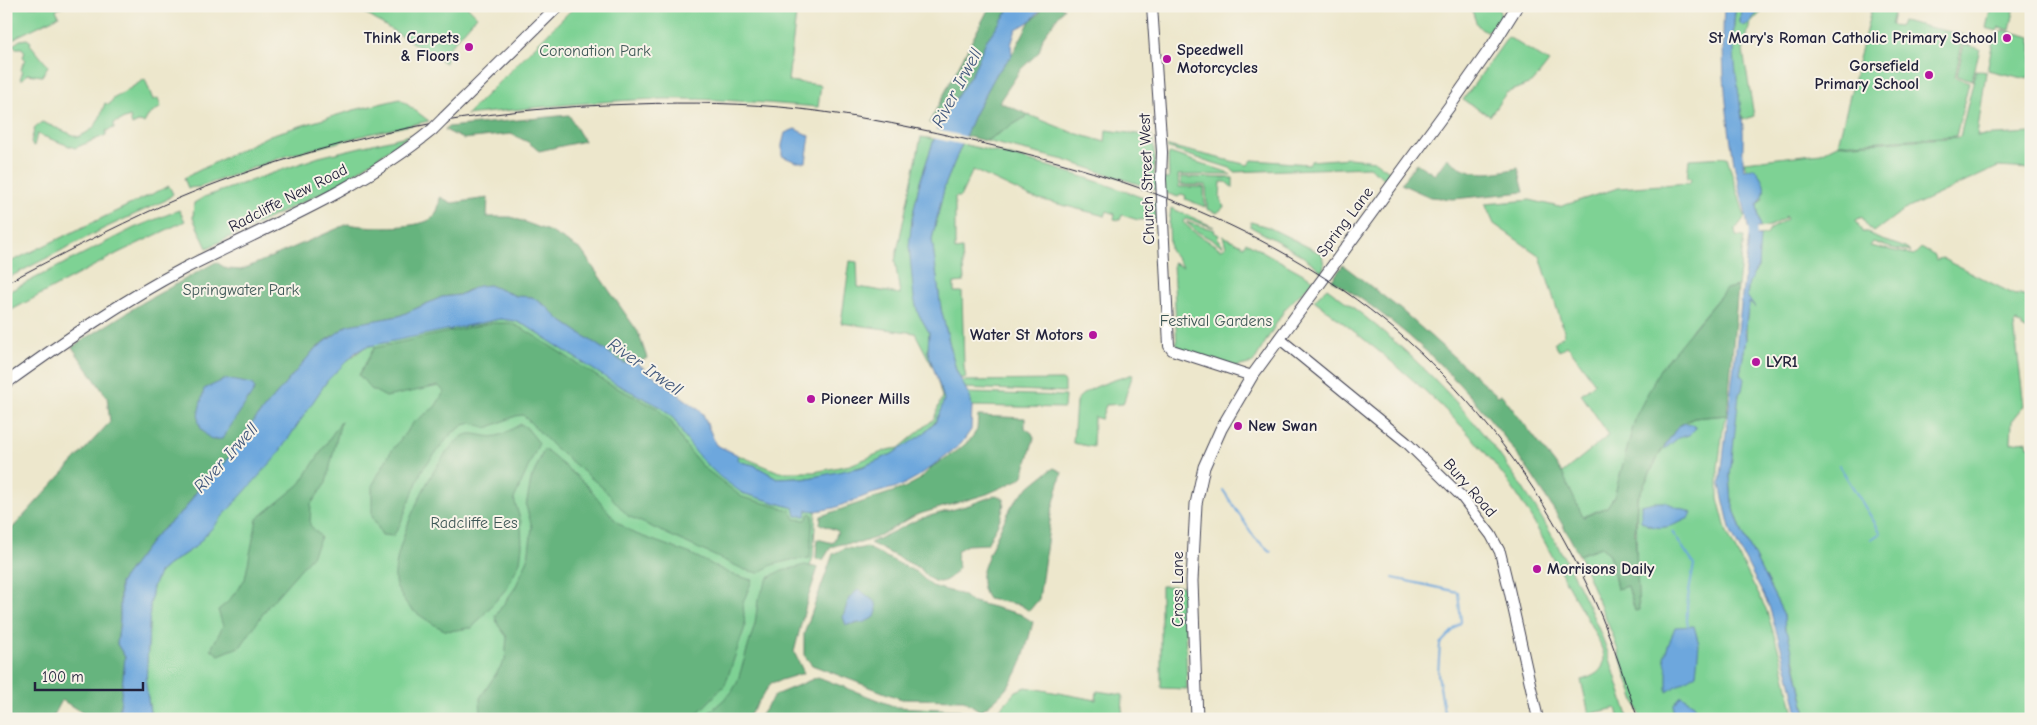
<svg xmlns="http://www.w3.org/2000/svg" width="2037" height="725" font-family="'Comic Neue',sans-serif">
	<rect width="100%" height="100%" fill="#f7f3e8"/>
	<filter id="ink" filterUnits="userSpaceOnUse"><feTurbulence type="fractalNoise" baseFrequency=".02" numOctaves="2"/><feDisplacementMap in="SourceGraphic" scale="10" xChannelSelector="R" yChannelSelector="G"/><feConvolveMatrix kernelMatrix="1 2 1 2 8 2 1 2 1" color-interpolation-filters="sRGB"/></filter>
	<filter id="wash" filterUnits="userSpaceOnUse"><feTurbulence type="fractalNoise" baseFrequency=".0096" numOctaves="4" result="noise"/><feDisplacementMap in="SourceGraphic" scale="20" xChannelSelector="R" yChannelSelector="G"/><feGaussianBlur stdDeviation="1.12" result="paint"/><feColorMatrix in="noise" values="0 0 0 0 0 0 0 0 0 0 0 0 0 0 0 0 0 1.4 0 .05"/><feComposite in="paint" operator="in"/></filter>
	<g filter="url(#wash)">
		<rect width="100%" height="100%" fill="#ede7cc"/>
		<path fill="#7ed294" stroke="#507a68" d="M 6,6 L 63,6 L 56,10 L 59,16 L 18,36 L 6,45 Z
			M 360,6 L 467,6 L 477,16 L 447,50 L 445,63 L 358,9 Z
			M 575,6 L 797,6 L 788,81 L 821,85 L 818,107 C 765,103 712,98 659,99 C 594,101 530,108 466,115 Z
			M 1471,6 L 1498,6 L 1502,21 C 1482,42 1476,26 1471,6 Z
			M 1736,6 L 1741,6 L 1740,23 L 1743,26 L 1763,6 L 1767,6 L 1750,24 L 1743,51 L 1754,116 L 1743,120 C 1736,87 1730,40 1736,6 Z
			M 1872,6 L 1891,6 L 1895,10 L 1891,25 L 1900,26 L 1902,21 L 1964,35 L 1955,77 L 1969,82 L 1956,136 L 1838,144 Z
			M 1991,6 L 2015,6 L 2010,30 L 1999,27 L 1997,31 L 1986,28 Z
			M 2003,30 L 2031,37 L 2031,67 L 2028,79 L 1987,70 L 1994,36 Z
			M 1508,37 L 1549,62 L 1533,82 L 1506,93 L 1490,116 L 1463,100 Z
			M 27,39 L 31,42 L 30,44 L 48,66 L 42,76 L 27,74 L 23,79 L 20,79 L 23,71 L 21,70 L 23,63 L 26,60 L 23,57 L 25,52 L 22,48 L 16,48 L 13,45 L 20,40 Z
			M 1964,44 L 1980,49 L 1972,80 L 1957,76 Z
			M 1976,70 L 1986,72 L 1977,136 L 2031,133 L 2031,169 L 1998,167 L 1902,211 L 1874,232 L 1868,228 L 1862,217 L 1856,220 L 1862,232 L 1867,232 C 1880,243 1899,242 1911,252 L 1891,248 L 1873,242 L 1870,246 L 1914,255 L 1921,248 L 1935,256 L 1936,260 L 1942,258 L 2015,295 L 2020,294 L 2031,298 L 2031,330 L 2022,328 L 2022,325 L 2017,324 L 2017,321 L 2014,324 L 2024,406 L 2012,421 L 2011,443 L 2027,441 L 2028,446 L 2031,446 L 2031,719 L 1807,719 L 1795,662 L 1785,631 L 1784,615 L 1743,534 L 1732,503 L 1730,476 L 1736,411 L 1739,394 L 1742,390 L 1740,374 L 1746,339 L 1747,312 L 1749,307 L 1747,296 L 1749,282 L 1758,267 L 1758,236 L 1767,235 L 1770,229 L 1787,219 L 1785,216 L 1785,218 L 1770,226 L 1760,228 L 1757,205 L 1763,199 L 1754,168 L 1746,169 L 1744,162 L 1821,153 L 1837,145 L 1960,137 Z
			M 145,79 L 153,100 L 158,98 L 161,107 L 148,116 L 144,123 L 138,122 L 132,125 L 130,117 L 114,123 L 114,128 L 106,131 L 106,135 L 75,148 L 37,134 L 34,146 L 32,145 L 31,142 L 35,127 L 42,122 L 78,137 C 98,128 98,122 105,103 L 109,105 L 113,99 Z
			M 400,99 L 429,121 L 369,134 L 286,156 L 200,187 L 188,188 L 184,178 L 270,135 L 354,110 Z
			M 1029,115 L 1071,132 L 1105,142 L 1106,130 L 1152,136 L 1155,158 L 1154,178 L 1169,179 L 1168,156 L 1170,153 L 1224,171 L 1231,175 L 1178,175 L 1179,187 L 1204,187 L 1205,207 L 1185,199 L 1186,196 L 1182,194 L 1178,197 L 1064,160 L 986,141 Z
			M 410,135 L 336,186 L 207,248 L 193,218 L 194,203 L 204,197 L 319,157 Z
			M 921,137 L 934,139 L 919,185 L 912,219 L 918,313 L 929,332 L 928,352 L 937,375 L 915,333 L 841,323 L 850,261 L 857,262 L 858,287 L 900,294 L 895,261 Z
			M 962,144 C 1028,159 1093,178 1156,203 L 1156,219 L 1138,220 L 1122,215 L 1120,220 L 1114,219 L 1115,214 L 1107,211 L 1105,216 L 1031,197 L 973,170 L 960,197 L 955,197 L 955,250 L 962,249 L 964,282 L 954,283 L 954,292 L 962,292 L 964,367 L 966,378 L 960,378 L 956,370 L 941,309 L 932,239 L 945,185 Z
			M 1168,146 L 1248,165 L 1252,160 L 1309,164 L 1311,161 L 1349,158 L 1375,161 L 1392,173 L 1386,180 L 1369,167 L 1234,172 L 1230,168 L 1175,151 L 1175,149 L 1168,149 Z
			M 1727,157 L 1745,217 L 1735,230 L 1736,236 L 1744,237 L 1738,286 L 1726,289 L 1693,328 L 1636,416 L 1614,497 L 1607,507 L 1582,517 L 1562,473 L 1609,435 L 1581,394 L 1595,383 L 1567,345 L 1559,351 L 1554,343 L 1565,334 L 1540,256 L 1494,224 L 1485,204 L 1530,200 L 1559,207 L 1618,188 L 1690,183 L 1691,178 L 1687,179 L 1689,159 Z
			M 1181,177 L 1233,178 L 1233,188 L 1226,182 L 1221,182 L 1220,198 L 1224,207 L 1217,213 L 1207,209 L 1206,185 L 1181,185 Z
			M 169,186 L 173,194 L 166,200 L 105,228 L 6,279 L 8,263 Z
			M 1171,208 L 1214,227 L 1185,219 L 1183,222 L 1194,232 L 1221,249 L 1226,247 L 1223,236 L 1244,246 L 1246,242 L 1314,280 L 1285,309 L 1253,363 L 1236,367 L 1177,348 L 1173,263 L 1183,267 L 1170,250 L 1169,224 Z
			M 179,210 L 185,221 L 118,253 L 6,313 L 6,293 L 134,228 Z
			M 1186,222 L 1215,230 L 1214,232 L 1219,235 L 1217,239 L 1221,242 L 1223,246 L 1196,231 Z
			M 1251,222 L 1268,227 L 1322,254 L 1324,266 L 1322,272 C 1303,253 1274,240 1251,227 Z
			M 1327,288 C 1427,360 1499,439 1559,548 C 1576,580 1593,613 1606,647 C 1614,670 1621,695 1629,719 L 1619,719 L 1616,708 L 1589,714 L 1581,680 C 1592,677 1604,672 1604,659 C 1605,647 1581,609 1575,598 C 1549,552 1527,503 1493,462 C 1441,398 1378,350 1314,300 Z
			M 500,319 L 515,321 L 528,327 L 614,383 L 661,407 L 675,420 L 685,438 L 742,493 L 794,508 L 816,511 L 813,556 L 800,604 L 744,719 L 151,719 L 146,685 L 150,606 L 153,587 L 159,573 L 168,565 L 195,547 L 239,495 L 268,466 L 327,381 L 343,364 L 365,347 L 381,343 Z
			M 1133,374 L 1123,404 L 1106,405 L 1101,419 L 1094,417 L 1093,447 L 1073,443 L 1076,402 C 1082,388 1119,379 1133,374 Z
			M 937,379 L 939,380 C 941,386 944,393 944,398 C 944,432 889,458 863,466 C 844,473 823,475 803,479 L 797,477 L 777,478 L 754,465 L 741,462 L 738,459 L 738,455 L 779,472 L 814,472 L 850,465 L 887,450 L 899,448 L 934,419 L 942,397 Z
			M 1062,380 L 1065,382 L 1065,392 L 964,388 L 961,381 Z
			M 967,393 L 1065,396 L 1064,408 L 972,406 Z
			M 1727,415 L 1724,422 L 1718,468 L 1718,498 L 1727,533 L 1766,609 L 1782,661 L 1795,719 L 1641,719 L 1613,636 L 1579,555 L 1601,547 L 1610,554 L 1617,589 L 1628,586 L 1635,611 L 1637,499 L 1660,453 L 1678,426 L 1694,418 Z
			M 1161,586 L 1184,586 L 1187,689 L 1161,688 Z
			M 1026,687 L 1096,700 L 1097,691 L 1123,695 L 1122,719 L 991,719 L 1016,691 Z"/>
		<path fill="#66b47e" stroke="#446b5c" d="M 990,6 L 1012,6 L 986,41 L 973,72 L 939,124 L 929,123 Z
			M 1042,6 L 1060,6 L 1064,8 L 1043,37 L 1039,52 L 1021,69 L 999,102 L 1029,115 L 986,141 L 965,136 L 974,115 L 997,73 L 1012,55 L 1030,21 L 1039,14 Z
			M 569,115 L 584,141 L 539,151 L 528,142 L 511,134 L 463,139 L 445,130 L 448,127 Z
			M 1447,158 C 1471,178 1490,174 1518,168 L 1524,192 L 1453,199 L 1430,197 L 1401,184 L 1416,163 L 1435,175 Z
			M 440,197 L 452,203 L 488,198 L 487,217 L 511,217 L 551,232 L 581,250 L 638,332 L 647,358 L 637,363 L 624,363 L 559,319 L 547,307 L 532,297 L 516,296 L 489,285 L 468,290 L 459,295 L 442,297 L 399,316 L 367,322 L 332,336 L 314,350 L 252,423 L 225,463 L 199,488 L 185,509 L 155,536 L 120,583 L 120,619 L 117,644 L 125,657 L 125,672 L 119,716 L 89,717 L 62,700 L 52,719 L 6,719 L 6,535 L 110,422 L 107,397 L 72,347 L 142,303 L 216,262 L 227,269 L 241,270 L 348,224 C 366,228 416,229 431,219 C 438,214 439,205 440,197 Z
			M 1343,265 L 1400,309 L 1498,396 L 1501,394 L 1562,473 L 1583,517 L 1607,507 L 1614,497 L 1636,416 L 1660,369 L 1726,289 L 1738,286 L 1727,415 L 1694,418 L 1678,426 L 1660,453 L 1637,499 L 1635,533 L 1639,610 L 1635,611 L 1628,586 L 1617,589 L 1610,554 L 1601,547 L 1579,555 C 1523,446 1438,344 1332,280 Z
			M 490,323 L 511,323 L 527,331 L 609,384 L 657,408 L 672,423 L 684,444 L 703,467 L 742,497 L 790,510 L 795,519 L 806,520 L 810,513 L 813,515 L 810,558 L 791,560 L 772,565 L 759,573 L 745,570 L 628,516 L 603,488 L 554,447 L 523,415 L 516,416 L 487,428 L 472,423 L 464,425 L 451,434 L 422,470 L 399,527 L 393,536 L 382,535 L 372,516 L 372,486 L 390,453 L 413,423 L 435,407 L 444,392 L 439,386 L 386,397 L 371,389 L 359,375 L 374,348 Z
			M 978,416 L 1025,418 L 1025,428 L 1032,433 L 1034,438 L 1023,476 L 1018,480 L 987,494 L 916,515 L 875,538 L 860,543 L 841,544 L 831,547 L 823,560 L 816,559 L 817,539 L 833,543 L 838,531 L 820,524 L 821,516 L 904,488 L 919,480 L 933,466 L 957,451 L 970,440 L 977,430 Z
			M 341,421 L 326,483 L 311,504 L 310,525 L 321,537 L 312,556 L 269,605 L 241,646 L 219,655 L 211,649 L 223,626 L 218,610 L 228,602 L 245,579 L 257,519 L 300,484 Z
			M 521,424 L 527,428 L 539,443 L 514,499 L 521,522 L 522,545 L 520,562 L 506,589 L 472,628 C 464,628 453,632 445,630 C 440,629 414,612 410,608 C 405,602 396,589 395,581 C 392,547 434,455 463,436 C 473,430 486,439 497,436 C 505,434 513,428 521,424 Z
			M 544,449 L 586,484 L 617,522 L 633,533 L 691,554 L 731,574 L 752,580 L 743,603 L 745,627 L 725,685 L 692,719 L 554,719 L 549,714 L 543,719 L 492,719 L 481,714 L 480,698 L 505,660 L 507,637 L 498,625 L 495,616 L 515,588 L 528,559 L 532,527 L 526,506 L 531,480 Z
			M 1054,468 L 1062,472 L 1051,514 L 1039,599 L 1029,611 L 1021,605 L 988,599 C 983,592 981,583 982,574 C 986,558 1006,514 1016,500 C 1022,492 1045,473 1054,468 Z
			M 996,495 L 1004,499 C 1004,516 995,529 987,544 L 967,545 L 958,550 L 956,558 L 959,567 C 947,585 934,588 921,569 L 870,543 L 919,519 L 969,505 Z
			M 866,547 L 916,572 L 932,586 L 963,595 L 970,601 L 1020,614 L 1033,622 C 1022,664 1018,686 980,711 L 964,700 L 901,699 L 812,665 L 804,655 L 804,634 L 833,554 L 845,548 L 858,549 Z
			M 805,565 L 818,568 L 807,601 L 794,652 L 804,673 L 771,683 L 747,719 L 702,719 L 731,693 L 737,683 L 755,624 L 758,600 L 768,578 L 778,572 Z
			M 818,677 L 896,707 L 960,710 L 973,719 L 758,719 L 775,695 Z"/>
		<path fill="#6da7dd" stroke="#48648c" d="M 1012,6 L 1042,6 C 1036,18 1028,23 1016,29 L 1011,45 L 1012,55 L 997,73 L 974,115 L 945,185 L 932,239 L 941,309 L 956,370 L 970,397 L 972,406 L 971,430 L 961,444 L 919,476 L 901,486 L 868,495 L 834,508 L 816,511 L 807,510 L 806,516 L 796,516 L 794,508 L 742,493 L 720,477 L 701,459 L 685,438 L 675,420 L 661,407 L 614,383 L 528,327 L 515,321 L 500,319 L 365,347 L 355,353 L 327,381 L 276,457 L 195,547 L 168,565 L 159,573 L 153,587 L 150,606 L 146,685 L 151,719 L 121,719 L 119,716 L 125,657 L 117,644 L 120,619 L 120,583 L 155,536 L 185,509 L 199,488 L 225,463 L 252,423 L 314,350 L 348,325 L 399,316 L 442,297 L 459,295 L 478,286 L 489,285 L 516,296 L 532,297 L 547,307 L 559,319 L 624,363 L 637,363 L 698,409 L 703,414 L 716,445 L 738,455 L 738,459 L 741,462 L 754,465 L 777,478 L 797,477 L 803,479 L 862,467 L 892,454 L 923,434 L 935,423 L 941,409 L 944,399 L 928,352 L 929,332 L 918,313 L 914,298 L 909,246 L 912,219 L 919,185 L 939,124 L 973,72 L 986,41 Z
			M 1724,6 L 1736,6 C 1729,43 1738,82 1742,119 C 1745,136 1741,153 1744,170 L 1754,168 C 1765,180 1769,192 1757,205 L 1760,228 L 1748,228 C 1745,203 1736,180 1733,156 C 1725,106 1721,57 1724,6 Z
			M 1741,6 L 1763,6 L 1748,24 L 1743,26 L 1740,23 Z
			M 795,129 L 810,136 L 806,162 L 796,162 L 782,156 L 782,145 L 785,133 Z
			M 1749,236 L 1760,236 L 1758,267 L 1749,282 L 1747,296 L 1755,308 L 1749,302 L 1745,331 L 1746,339 L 1740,374 L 1744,379 L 1742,390 L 1739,394 L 1730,476 L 1732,503 L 1742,532 L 1784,615 L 1785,631 L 1788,633 L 1807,719 L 1799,719 L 1790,678 L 1769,606 L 1731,532 L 1720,485 Z
			M 226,379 L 252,384 L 255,389 L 222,439 L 212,440 C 191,424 199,413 204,389 Z
			M 1685,423 L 1691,424 L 1696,428 L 1689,435 L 1678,438 L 1665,449 L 1664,447 L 1678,426 Z
			M 1654,502 L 1665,502 L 1692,513 L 1689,518 C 1673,526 1658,533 1641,521 L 1641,505 Z
			M 859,589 L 876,603 L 877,611 L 875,617 L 865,622 L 846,625 L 843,617 L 849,598 Z
			M 1694,626 L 1699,644 L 1696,674 L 1667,692 L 1667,670 L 1664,657 L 1675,627 Z
			M 1681,696 L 1694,704 L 1699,719 L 1672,719 L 1674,704 Z"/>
		<path fill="#ede7cc" d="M 935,129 L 942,131 L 967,137 L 964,145 L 932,138 Z"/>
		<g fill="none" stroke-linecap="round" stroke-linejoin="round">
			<path stroke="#6da7dd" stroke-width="2" d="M 1839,465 L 1881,533 L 1871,539
				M 1223,490 L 1255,538 L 1271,552
				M 1672,532 L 1694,564 C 1691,584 1684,607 1688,626
				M 1393,578 L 1458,592 L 1461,622 L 1440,644 L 1438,674 L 1445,719"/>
			<path stroke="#6da7dd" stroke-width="8" d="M 1752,220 L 1753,245"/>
		</g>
	</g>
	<g filter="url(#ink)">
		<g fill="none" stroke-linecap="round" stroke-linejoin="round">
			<defs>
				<path id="secondary" d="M 1152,6 L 1162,152 L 1161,179 L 1169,346 L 1172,350 L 1252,376
					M 1280,339 L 1406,442 L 1462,497 L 1491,535 L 1500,552 L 1509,589 L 1538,719"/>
				<path id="primary" d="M 444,118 L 558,6
					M 6,383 C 63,342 122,301 185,268 C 268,226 359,190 432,130
					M 1197,719 L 1192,581 L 1196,504 L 1204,467 L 1221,429 L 1252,376 L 1449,107 L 1492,46 L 1517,6"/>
			</defs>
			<use href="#secondary" stroke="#404051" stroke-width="12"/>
			<use href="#primary" stroke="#404051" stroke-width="13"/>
			<use href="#secondary" stroke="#fff" stroke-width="10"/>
			<use href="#primary" stroke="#fff" stroke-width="11"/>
			<path stroke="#22223b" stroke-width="1" d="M 6,283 C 58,256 110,229 163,205 C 239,171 322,147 403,129 C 480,113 557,106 635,104 C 690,102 745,103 800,109 C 861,116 922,129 981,143 C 1152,181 1320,247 1443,375 C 1511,445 1564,529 1602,618 C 1616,651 1626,685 1638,719"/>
			<defs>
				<path id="primary-bridge" d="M 432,130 L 444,118"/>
			</defs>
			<use href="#primary-bridge" stroke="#404051" stroke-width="13" stroke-linecap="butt"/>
			<use href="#primary-bridge" stroke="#fff" stroke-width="11"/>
		</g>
	</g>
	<g fill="#b5179e" stroke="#f7f3e8" stroke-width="2">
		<circle cx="2007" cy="38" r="5"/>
		<circle cx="469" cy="47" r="5"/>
		<circle cx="1167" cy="59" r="5"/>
		<circle cx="1929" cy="75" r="5"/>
		<circle cx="1093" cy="335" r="5"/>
		<circle cx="1756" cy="362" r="5"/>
		<circle cx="811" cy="399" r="5"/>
		<circle cx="1238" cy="426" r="5"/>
		<circle cx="1537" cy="569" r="5"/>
	</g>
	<g text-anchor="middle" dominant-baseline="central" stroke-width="4" stroke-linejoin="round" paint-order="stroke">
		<g font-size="16" font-weight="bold" fill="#22223b" stroke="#f7f3e8" text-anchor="start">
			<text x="459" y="38" text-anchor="end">Think Carpets<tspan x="459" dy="18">&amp; Floors</tspan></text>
			<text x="1997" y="38" text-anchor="end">St Mary's Roman Catholic Primary School</text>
			<text x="1177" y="50">Speedwell<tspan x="1177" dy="18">Motorcycles</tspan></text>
			<text x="1919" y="66" text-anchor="end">Gorsefield<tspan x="1919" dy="18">Primary School</tspan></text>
			<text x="1083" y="335" text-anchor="end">Water St Motors</text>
			<text x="1766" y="362">LYR1</text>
			<text x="821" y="399">Pioneer Mills</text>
			<text x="1248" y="426">New Swan</text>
			<text x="1547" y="569">Morrisons Daily</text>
		</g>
		<g font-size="16" fill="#3e5756" stroke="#f7f3e8">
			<text x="595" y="51">Coronation Park</text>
			<text x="241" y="290">Springwater Park</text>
			<text x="1216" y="321">Festival Gardens</text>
			<text x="474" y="523">Radcliffe Ees</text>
		</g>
		<g font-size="16" fill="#22223b" stroke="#f7f3e8">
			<text transform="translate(1147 179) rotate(-92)">Church Street West</text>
			<text transform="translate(288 198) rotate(-27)">Radcliffe New Road</text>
			<text transform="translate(1345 222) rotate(-53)">Spring Lane</text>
			<text transform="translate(1470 488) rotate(49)">Bury Road</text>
			<text transform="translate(1178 589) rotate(-90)">Cross Lane</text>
		</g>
		<g font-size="18" font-style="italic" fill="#40577c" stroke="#f7f3e8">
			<text transform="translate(957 88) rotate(-62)">River Irwell</text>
			<text transform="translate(645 367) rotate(35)">River Irwell</text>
			<text transform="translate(226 458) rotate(-48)">River Irwell</text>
		</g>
	</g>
	<rect width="2037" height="725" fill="none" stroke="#f7f3e8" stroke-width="25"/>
	<path d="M35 682v8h108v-8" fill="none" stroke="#22223b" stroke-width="2.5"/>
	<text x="42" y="682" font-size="15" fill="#22223b" stroke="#f7f3e8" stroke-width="4" paint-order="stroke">100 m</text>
</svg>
